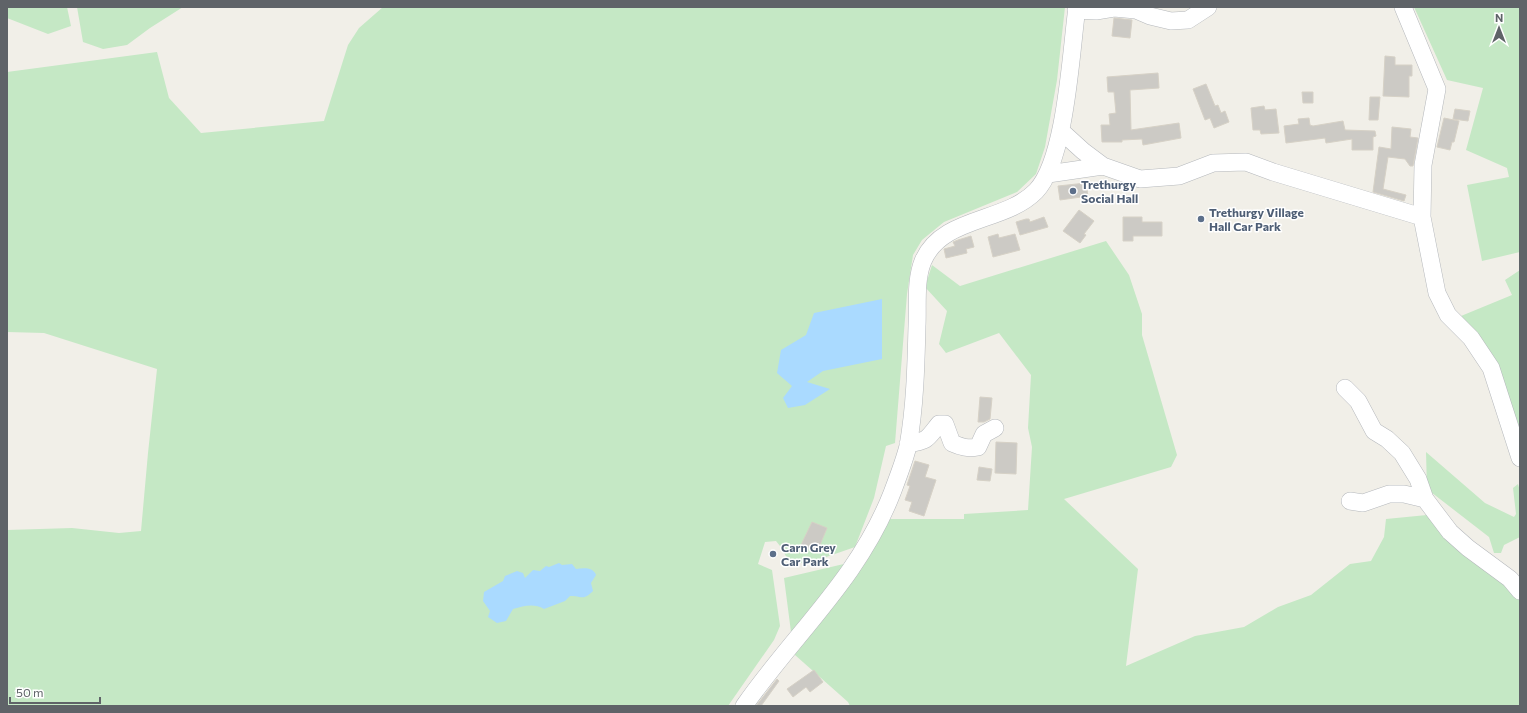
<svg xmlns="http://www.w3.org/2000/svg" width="1527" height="713" font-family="Commissioner,sans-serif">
	<rect width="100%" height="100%" fill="#f1efe8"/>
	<path fill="#c5e8c5" d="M 7,7 L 67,7 L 71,26 L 48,34 L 7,18 Z
		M 77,7 L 183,7 L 150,28 L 127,45 L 103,49 L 83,42 Z
		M 383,7 L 1065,7 L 1057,80 L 1045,147 L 1036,174 L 1017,192 L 944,222 L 922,240 L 913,255 L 907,294 L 895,443 L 886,446 L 874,498 L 855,547 L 809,563 L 790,563 L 780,546 L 776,541 L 765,542 L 758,564 L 772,570 L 780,626 L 774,640 L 728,706 L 7,706 L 7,530 L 72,528 L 119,533 L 141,531 L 148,453 L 157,369 L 44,333 L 7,332 L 7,72 L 157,52 L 169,98 L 201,133 L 324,121 L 348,45 L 359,28 Z
		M 1414,7 L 1520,7 L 1520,252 L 1482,261 L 1467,185 L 1509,177 L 1507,168 L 1466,150 L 1483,88 L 1447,80 Z
		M 1106,241 L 1129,275 L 1142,314 L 1142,335 L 1177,455 L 1171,467 L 1064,499 L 1138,569 L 1126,666 L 1195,636 L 1244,627 L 1278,607 L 1311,595 L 1350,564 L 1371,561 L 1384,537 L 1386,519 L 1427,515 L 1520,599 L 1520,706 L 850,706 L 848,702 L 795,655 L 795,651 L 830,609 L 866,562 L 888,519 L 964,519 L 964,514 L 1028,510 L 1032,447 L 1028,428 L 1031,375 L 999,333 L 946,353 L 939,344 L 947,311 L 925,287 L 932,265 L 960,286 Z
		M 1520,270 L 1520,434 L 1480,338 L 1461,316 L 1512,295 L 1505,280 Z
		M 1426,452 L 1485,503 L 1514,517 L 1516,514 L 1513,488 L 1518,484 L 1520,491 L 1520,537 L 1504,545 L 1501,553 L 1494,553 L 1489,537 L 1427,489 Z
		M 848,563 L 791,632 L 784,578 Z"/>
	<path fill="#aadaff" d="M 882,299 L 882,359 L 823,371 L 807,382 L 830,389 L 805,405 L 788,408 L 783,398 L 792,386 L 777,373 L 781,350 L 806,335 L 814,313 Z
		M 559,563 L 562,565 L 572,564 L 576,569 C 584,568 593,567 596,575 L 591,583 L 593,591 C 582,602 582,595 570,596 L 565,601 L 544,609 C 534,603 524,606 513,609 L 506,621 L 497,623 L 488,617 L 490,611 L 483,601 L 484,592 L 503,581 L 505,576 L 517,571 L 523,573 L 525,578 L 533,570 L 540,571 L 546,566 L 549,567 Z"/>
	<path fill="#cccac5" stroke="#d6d1c6" d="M 1114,18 L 1132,20 L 1130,38 L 1112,36 Z
		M 1385,56 L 1395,57 L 1395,65 L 1412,65 L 1412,76 L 1409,76 L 1409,97 L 1383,96 Z
		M 1158,73 L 1159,88 L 1130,90 L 1131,130 L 1179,123 L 1181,138 L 1143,145 L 1142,139 L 1122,140 L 1122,142 L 1102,142 L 1101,125 L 1110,125 L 1109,114 L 1116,113 L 1114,92 L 1108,92 L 1107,77 Z
		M 1206,84 L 1215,106 L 1218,105 L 1221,113 L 1225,111 L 1229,122 L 1214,128 L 1210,118 L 1205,120 L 1193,89 Z
		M 1302,92 L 1313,92 L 1313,103 L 1303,103 Z
		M 1370,97 L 1380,97 L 1378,120 L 1369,120 Z
		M 1264,106 L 1265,110 L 1276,109 L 1279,133 L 1261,134 L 1260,130 L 1253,130 L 1251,108 Z
		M 1455,109 L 1470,111 L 1468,121 L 1453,119 Z
		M 1309,118 L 1310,125 L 1313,126 L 1343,121 L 1345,130 L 1375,131 L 1376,136 L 1373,137 L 1373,150 L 1352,150 L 1352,139 L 1326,143 L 1325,138 L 1286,143 L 1284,126 L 1299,124 L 1298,119 Z
		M 1444,118 L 1459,121 L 1454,142 L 1452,142 L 1450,150 L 1437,147 Z
		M 1392,127 L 1411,129 L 1410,137 L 1418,138 L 1413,166 L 1410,166 L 1405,159 L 1388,157 L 1383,189 L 1406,195 L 1404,201 L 1373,192 L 1379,147 L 1391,149 Z
		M 1086,183 L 1088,196 L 1060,200 L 1058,186 Z
		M 1079,210 L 1094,221 L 1084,234 L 1086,235 L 1080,243 L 1063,231 Z
		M 1044,217 L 1048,227 L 1020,235 L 1016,222 L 1026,219 L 1029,219 L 1030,222 Z
		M 1123,217 L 1142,217 L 1142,222 L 1162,222 L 1162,236 L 1133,236 L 1133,241 L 1123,241 Z
		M 998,234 L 999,238 L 1015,234 L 1020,250 L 993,257 L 988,237 Z
		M 971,236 L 974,247 L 966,249 L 967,253 L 946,258 L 944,249 L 955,246 L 953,242 L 958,240 Z
		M 980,397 L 992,398 L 990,419 L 984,422 L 978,422 Z
		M 996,442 L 1017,443 L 1016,474 L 995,473 Z
		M 915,461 L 929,465 L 925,477 L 936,480 L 924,516 L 909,511 L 912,502 L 905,500 L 910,486 L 907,485 Z
		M 979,467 L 992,469 L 990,481 L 977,480 Z
		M 812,522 L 827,528 L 817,552 L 801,545 Z
		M 814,670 L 823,682 L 810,692 L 806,687 L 793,697 L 787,689 Z
		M 777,679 L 779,681 L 761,706 L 756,706 Z"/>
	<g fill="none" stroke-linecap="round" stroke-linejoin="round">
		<defs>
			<path id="minor" d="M 1403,7 L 1437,89 L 1423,165 L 1422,217 L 1437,293 L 1448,315 L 1471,338 L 1491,368 L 1520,458
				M 1076,10 L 1096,11 L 1114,8 L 1136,10 L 1150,16 L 1171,21 L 1188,20 L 1208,7
				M 1061,131 L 1083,151 L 1103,166 L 1140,179 L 1179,176 L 1213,163 L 1246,162 L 1273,172 L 1422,217
				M 1048,174 L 1103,166
				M 1345,388 L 1358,401 L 1374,431 L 1387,439 L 1402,453 L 1418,479 L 1425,499
				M 908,444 C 929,440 926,440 939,424 L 945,424 L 952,443 C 961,447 968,449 978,447 L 984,434 L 995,428
				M 1350,501 L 1363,503 L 1389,494 L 1404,494 L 1425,499 L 1450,532 L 1468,548 L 1510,579 L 1520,591
				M 744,706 C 795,633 859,578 892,493 C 898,477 904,462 908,446 C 915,407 916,366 917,326 C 918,306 915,280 923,261 C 942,216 1005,223 1036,191 C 1066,160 1071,51 1077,7"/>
		</defs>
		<use href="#minor" stroke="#b5b8bc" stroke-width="18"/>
		<use href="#minor" stroke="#fff" stroke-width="17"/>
	</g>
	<g fill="#5c6f8a" stroke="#fff" stroke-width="1.5">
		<circle cx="1073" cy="191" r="4"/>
		<circle cx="1201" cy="219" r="4"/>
		<circle cx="773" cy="554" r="4"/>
	</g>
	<g text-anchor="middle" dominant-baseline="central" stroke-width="3" stroke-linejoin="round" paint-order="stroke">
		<g font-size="12" font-weight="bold" fill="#4e5e75" stroke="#fff" text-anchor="start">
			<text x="1081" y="184">Trethurgy<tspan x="1081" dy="14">Social Hall</tspan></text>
			<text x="1209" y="212">Trethurgy Village<tspan x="1209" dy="14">Hall Car Park</tspan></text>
			<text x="781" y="547">Carn Grey<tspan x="781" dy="14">Car Park</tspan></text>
		</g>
	</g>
	<rect width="1527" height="713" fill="none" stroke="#5f6368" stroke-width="16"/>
	<g transform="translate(1499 28)" stroke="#ffffff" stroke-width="3" paint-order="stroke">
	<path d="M0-3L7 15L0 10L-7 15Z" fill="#5f6368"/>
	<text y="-6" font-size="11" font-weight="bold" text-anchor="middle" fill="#5f6368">N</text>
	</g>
	<path d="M10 697v6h90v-6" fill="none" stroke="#5f6368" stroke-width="2"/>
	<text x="16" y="697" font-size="12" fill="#5f6368" stroke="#ffffff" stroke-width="3" paint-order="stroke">50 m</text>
</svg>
